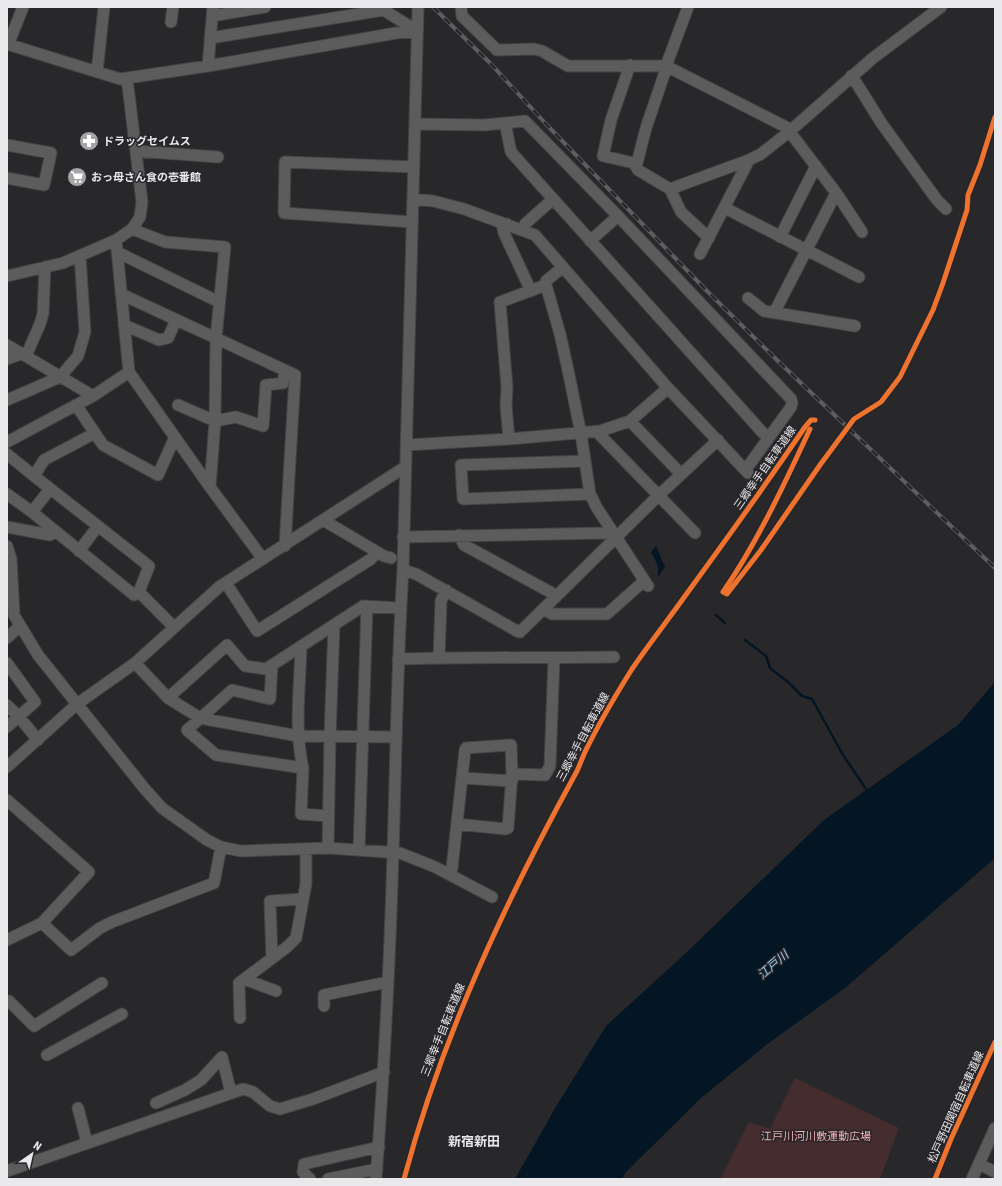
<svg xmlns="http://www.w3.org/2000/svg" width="1002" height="1186" font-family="'Roboto Condensed','Noto Sans JP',sans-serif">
	<rect width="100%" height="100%" fill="#282729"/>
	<path fill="#452d2f" d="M 795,1078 L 899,1128 L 880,1179 L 720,1179 L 749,1122 L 770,1129 Z"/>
	<path fill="#041524" d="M 656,546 L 665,567 L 658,577 L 658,566 L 651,552 Z
		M 995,682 L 995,858 L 845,988 L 766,1045 L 701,1098 L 626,1172 L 622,1179 L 515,1179 L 557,1105 L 606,1026 L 687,952 L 824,820 L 958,725 Z"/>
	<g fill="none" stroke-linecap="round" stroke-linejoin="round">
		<path stroke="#041524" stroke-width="2.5" d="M 716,615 L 725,623
			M 745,640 L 766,656 L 770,668 L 788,682 L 802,696 L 812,699 L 843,755 L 868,792"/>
		<defs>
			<path id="minor" d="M 379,7 L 417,31
				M 461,7 L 462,16 L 497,50 L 534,49 L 542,51 L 568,66 L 666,66 L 786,127 L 837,194 L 862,232
				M 212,16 L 265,7
				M 171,22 L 173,7
				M 210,38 L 384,10
				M 7,44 L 120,79 L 208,66 L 396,33 L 417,31
				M 8,45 L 23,7
				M 630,65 L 611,120 L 603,156 L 634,163 L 638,170 L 670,189 L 681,212 L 709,238
				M 208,66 L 213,7
				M 666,66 L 688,7
				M 97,72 L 104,7
				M 851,76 L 857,84 L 882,124 L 937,200 L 946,209
				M 505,123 L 511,152 L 763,433 L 769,437
				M 415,124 L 484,125 L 525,121 L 618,216 L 791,399 L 792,403 L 791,407 L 749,465 L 744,469
				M 7,145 L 51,153 L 44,185 L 7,178
				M 136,151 L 218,157
				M 636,167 L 646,128 L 667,66
				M 670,189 L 749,160 L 761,154 L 790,131 L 873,58 L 941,7
				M 413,199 L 433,201 L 464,209 L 535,235 L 668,388 L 748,473
				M 725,208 L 859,277
				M 412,222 L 284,213 L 285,162 L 414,167
				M 507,224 L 503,229 L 504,233 L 531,291
				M 132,229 L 165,242 L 225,247 L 216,338 L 215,421 L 210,487 L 263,559
				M 523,230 L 525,224 L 553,199
				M 780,237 L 816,166
				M 116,240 L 129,372 L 210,487
				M 590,241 L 618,216
				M 117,252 L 219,302
				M 700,254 L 749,160
				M 563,267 L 546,281 L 546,285 L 560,334 L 568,370 L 581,434 L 590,494 L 597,508 L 648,586
				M 7,276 L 63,263 L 116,240 L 132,229 L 140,217 L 142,202 L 127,78
				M 121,294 L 295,375 L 285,546
				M 748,298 L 764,311 L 855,326
				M 774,313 L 836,193
				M 124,325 L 159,340 L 168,338 L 176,320
				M 7,345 L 93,396
				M 26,356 L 40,324 L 43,314 L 45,267
				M 7,359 L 21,354
				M 7,400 L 60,377 L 78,356 L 85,332 L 80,256
				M 76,405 L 103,445 L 158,475 L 175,437
				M 178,405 L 215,421 L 236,417 L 263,426 L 266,385 L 283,383 L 285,370
				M 630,421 L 681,474
				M 597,432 L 695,533
				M 509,439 L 506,406 L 507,387 L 500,302 L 546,285
				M 7,442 L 93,396 L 129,372
				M 406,445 L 509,439 L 600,431 L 630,421 L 668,388
				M 7,454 L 34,476 L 149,566 L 139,592
				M 585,461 L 461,465 L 463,499 L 590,494
				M 34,476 L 44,460 L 95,433
				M 7,494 L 32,512 L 134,595 L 139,592 L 174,627
				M 32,512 L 50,489
				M 323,520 L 384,556 L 391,558
				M 7,527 L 50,535 L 55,532
				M 459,535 L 464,545 L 550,592 L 556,597
				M 403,537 L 605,533 L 611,529
				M 7,546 L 11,559 L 14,615 L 38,655 L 144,788 L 162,808 L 207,840 L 221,847 L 241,851 L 328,848 L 400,853 L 435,867 L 492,897
				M 79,551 L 98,526
				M 403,570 L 416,574 L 517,631 L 520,632 L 659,495 L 718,440
				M 226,583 L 257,631 L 371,559 L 377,552
				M 544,609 L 552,614 L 607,614 L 644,581
				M 7,638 L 20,626
				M 301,646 C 300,687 294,729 303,768
				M 439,658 L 441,601 L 446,590
				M 398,659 C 470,657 542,658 614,657
				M 7,663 L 35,702 L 7,727
				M 135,663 L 168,698 L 200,718 L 298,736 L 396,737
				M 272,665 L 270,699 L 232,690 L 187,730 L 216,755 L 303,768 L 301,814 L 328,816
				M 168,698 L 227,645 L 245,666 L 266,669 L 363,606 L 400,608
				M 7,705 L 19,717 L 38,740
				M 7,767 L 77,704 L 135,663 L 219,587 L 405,467
				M 512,774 L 545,775 L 550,766 L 554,658
				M 462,778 L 512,781
				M 7,800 L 89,872 L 42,923 L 7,940
				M 328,848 L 330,736 L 334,625
				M 359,849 L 367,606
				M 450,874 L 452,868 L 465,750 L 466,748 L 511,745 L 512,774 L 508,828 L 505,829 L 457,824
				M 42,923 L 71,950 L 100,928 L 112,922 L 214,883 L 221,847
				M 272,958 L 270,901 L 303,899
				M 244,979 L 276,991
				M 7,1003 L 9,1001 L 34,1026 L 102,983
				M 324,1006 L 324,995 L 388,982
				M 240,1018 L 239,983 L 287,947 L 296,938 L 306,884 L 306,849
				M 47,1055 L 122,1014
				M 156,1103 L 185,1090 L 201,1080 L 222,1057 L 231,1093
				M 78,1108 L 87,1143
				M 979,1164 L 995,1172
				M 7,1171 L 243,1089 L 253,1092 L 270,1106 L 280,1109 L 313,1099 L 384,1072
				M 310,1179 L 303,1172 L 304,1164 L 379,1147
				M 328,1179 L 377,1169
				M 376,1179 C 384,1070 390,961 393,852 C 396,758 397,664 403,570 L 418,7
				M 972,1179 L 995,1128"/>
		</defs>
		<use href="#minor" stroke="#444345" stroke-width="13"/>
		<use href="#minor" stroke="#5c5c5d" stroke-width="11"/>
		<defs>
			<path id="rail" d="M 433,7 L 490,63 L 546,124 L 706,290 L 780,363 L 995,568"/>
		</defs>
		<use href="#rail" stroke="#5e5d5f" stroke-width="4"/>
		<use href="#rail" stroke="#28262a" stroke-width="2.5" stroke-dasharray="8" stroke-linecap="butt"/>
		<defs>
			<path id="cycleway" d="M 810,429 C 784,485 758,541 723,592 L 727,594 L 761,550 L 820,465 L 854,419 L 881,402 L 900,377 L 933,310 L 943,283 L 967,210 L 968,195 L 980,165 L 995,117
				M 404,1179 C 442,1036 506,900 577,771 C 581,762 584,753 589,744 C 602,718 617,693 632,669 C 649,644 668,620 685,596 C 726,540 766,484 805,427 L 811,420 L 815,420
				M 935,1179 L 951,1139 L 995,1042"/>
		</defs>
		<use href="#cycleway" stroke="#28262a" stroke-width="8"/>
		<use href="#cycleway" stroke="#ef722f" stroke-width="5"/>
	</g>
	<defs>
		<symbol id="pharmacy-disc" viewBox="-11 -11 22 22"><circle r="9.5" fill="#a5a4a7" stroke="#28262a"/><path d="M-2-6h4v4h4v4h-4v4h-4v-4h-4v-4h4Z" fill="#fff"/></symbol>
		<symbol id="supermarket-disc" viewBox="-11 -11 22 22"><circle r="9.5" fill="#a5a4a7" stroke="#28262a"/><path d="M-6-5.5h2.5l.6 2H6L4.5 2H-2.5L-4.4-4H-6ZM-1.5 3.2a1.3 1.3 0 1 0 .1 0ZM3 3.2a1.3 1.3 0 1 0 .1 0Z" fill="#fff"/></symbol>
	</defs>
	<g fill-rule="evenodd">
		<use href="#pharmacy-disc" x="78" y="130" width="22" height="22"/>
		<use href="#supermarket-disc" x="66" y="166" width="22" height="22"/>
	</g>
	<g text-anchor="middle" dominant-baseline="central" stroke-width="3" stroke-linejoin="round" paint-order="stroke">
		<g font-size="11" font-weight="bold" fill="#e9e8eb" stroke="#28262a" text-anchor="start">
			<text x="103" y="141">ドラッグセイムス</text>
			<text x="91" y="177">おっ母さん食の壱番館</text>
		</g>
		<g font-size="11" fill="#e9e8eb" stroke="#28262a">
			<text transform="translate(765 468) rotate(-55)">三郷幸手自転車道線</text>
			<text transform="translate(583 737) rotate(-62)">三郷幸手自転車道線</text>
			<text transform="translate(443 1030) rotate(-68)">三郷幸手自転車道線</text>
			<text transform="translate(956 1107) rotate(-66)">松戸野田関宿自転車道線</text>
		</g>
		<g font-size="11" fill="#efaeb2" stroke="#28262a">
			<text x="816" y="1136">江戸川河川敷運動広場</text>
		</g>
		<g font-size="12" font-style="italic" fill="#9ccef5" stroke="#28262a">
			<text transform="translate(773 965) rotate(-41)">江戸川</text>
		</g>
		<g font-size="13" font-weight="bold" fill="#e9e8eb" stroke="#28262a">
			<text x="474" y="1141">新宿新田</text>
		</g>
	</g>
	<rect width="1002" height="1186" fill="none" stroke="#e9e8eb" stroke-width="16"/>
	<g transform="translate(32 1154) rotate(34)" stroke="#28262a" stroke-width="3" paint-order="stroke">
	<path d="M0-3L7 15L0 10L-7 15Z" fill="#e9e8eb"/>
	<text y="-6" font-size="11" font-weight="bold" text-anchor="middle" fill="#e9e8eb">N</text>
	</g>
</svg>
